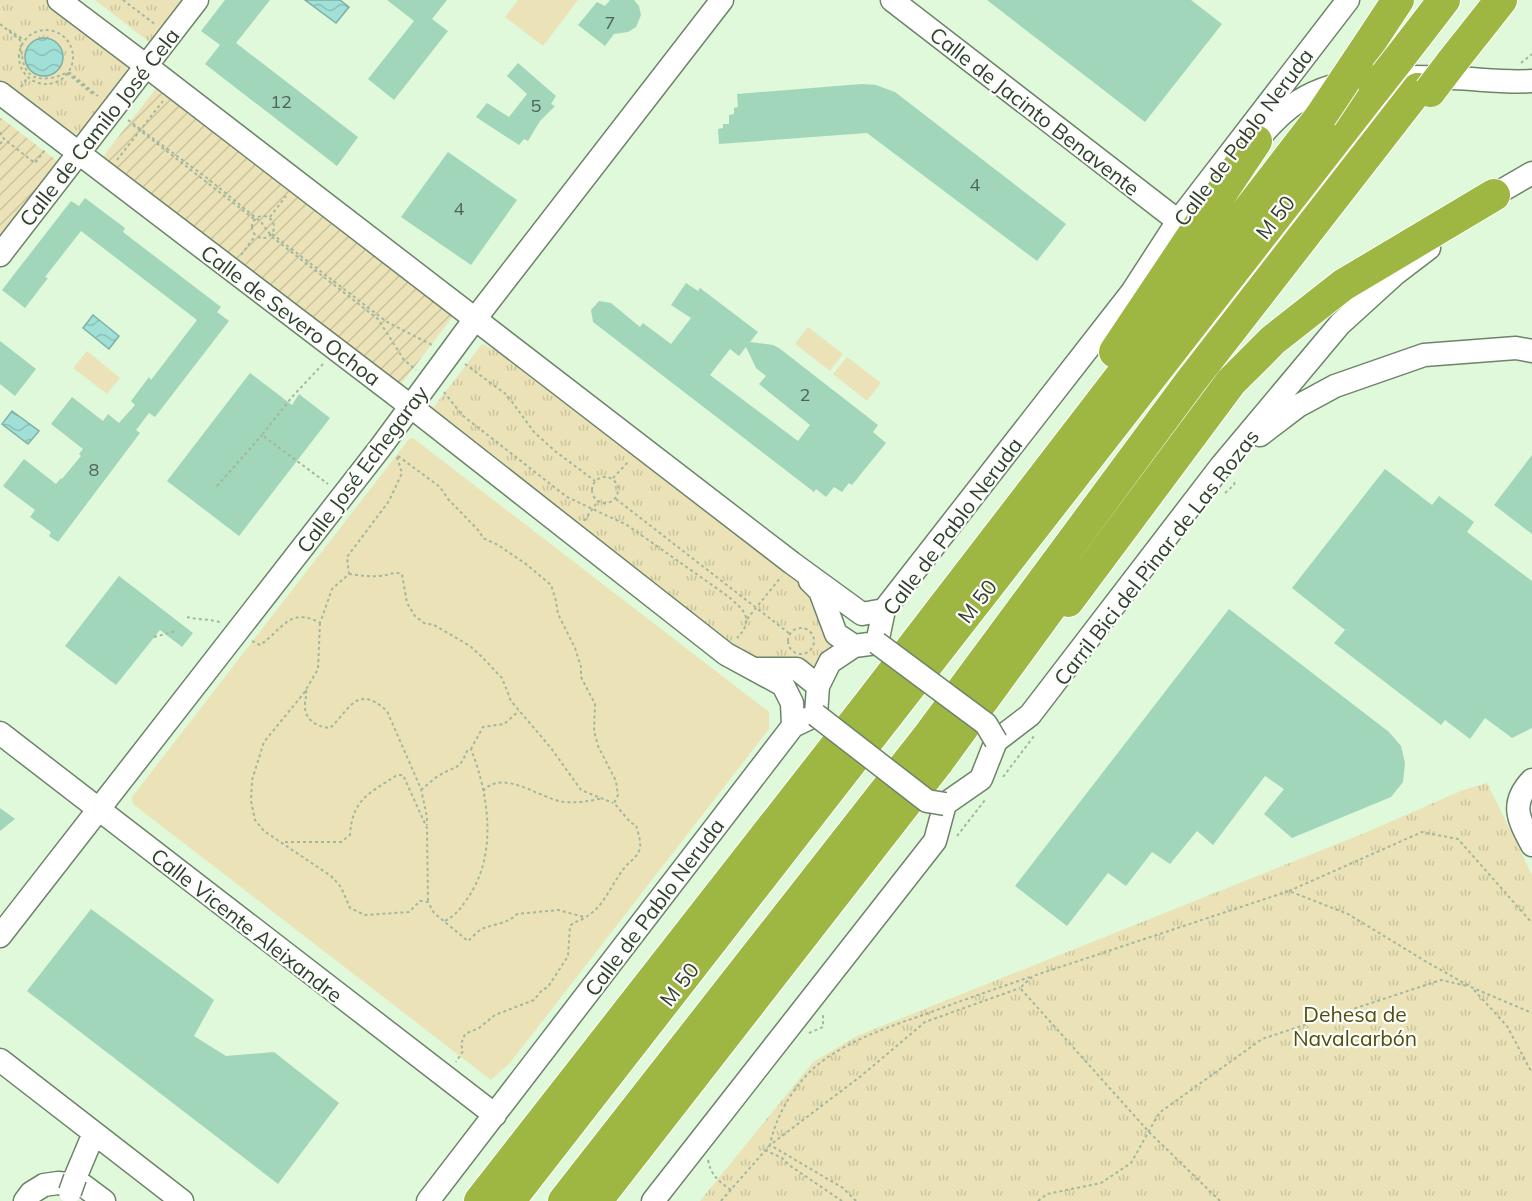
<svg xmlns="http://www.w3.org/2000/svg" width="1532" height="1201" font-family="Mulish,sans-serif">
	<defs>
		<pattern id="park-tufts" width="24" height="20" patternUnits="userSpaceOnUse" patternTransform="scale(1.5)"><rect width="24" height="20" fill="#ebe3b7"/><path d="M3 7l-1-3M5 7V3M7 7l1-3M15 17l-1-3M17 17v-4M19 17l1-3" fill="none" stroke="#cac49e"/></pattern>
		<pattern id="garden-furrows" width="10" height="10" patternUnits="userSpaceOnUse" patternTransform="scale(1.5)"><rect width="10" height="10" fill="#ebe3b7"/><path d="M-1 1l2-2M0 10L10 0M9 11l2-2" fill="none" stroke="#cac49e"/></pattern>
		<pattern id="water-waves" width="16" height="10" patternUnits="userSpaceOnUse" patternTransform="scale(1.5)"><rect width="16" height="10" fill="#a0e0d6"/><path d="M0 5q4-4 8 0t8 0" fill="none" stroke="#8ac1b8"/></pattern>
	</defs>
	<rect width="100%" height="100%" fill="#dff9da"/>
	<path fill="#ebe3b7" d="M 518,0 L 578,0 L 543,46 L 505,17 Z
		M 808,327 L 843,354 L 830,371 L 795,344 Z
		M 87,351 L 120,378 L 107,394 L 73,368 Z
		M 847,357 L 881,383 L 867,401 L 833,374 Z
		M 413,438 L 769,712 L 769,729 L 510,1063 L 491,1080 L 133,804 L 132,797 L 409,439 Z"/>
	<path fill="url(#park-tufts)" d="M 0,0 L 46,0 L 125,61 L 128,72 L 83,132 L 76,134 L 63,129 L 0,80 Z
		M 95,0 L 186,0 L 153,45 Z
		M 482,344 L 509,357 L 781,566 L 812,593 L 836,645 L 815,671 L 755,659 L 725,643 L 456,429 L 433,408 Z
		M 1487,783 L 1532,875 L 1532,1201 L 700,1201 L 813,1062 L 857,1036 L 1367,832 L 1463,790 Z"/>
	<path fill="url(#garden-furrows)" d="M 157,87 L 454,315 L 399,387 L 102,158 Z
		M 0,117 L 61,164 L 0,240 Z"/>
	<path fill="url(#water-waves)" stroke="#7fafa4" stroke-width="1.5" d="M 305,0 L 340,0 L 349,7 L 336,23 Z
		M25 57a19 19 0 1 1 38 0a19 19 0 1 1-38 0Z
		M 93,315 L 119,336 L 109,349 L 83,328 Z
		M 12,411 L 39,431 L 28,444 L 2,424 Z"/>
	<path fill="#a1d6bb" fill-rule="evenodd" d="M 225,0 L 270,0 L 236,43 L 358,137 L 337,166 L 205,64 L 220,45 L 201,31 Z
		M 387,0 L 447,0 L 432,19 L 448,31 L 394,100 L 368,79 L 414,21 Z
		M 610,0 L 634,0 L 639,6 L 641,15 L 636,27 L 628,32 L 614,34 L 605,46 L 578,25 L 597,2 L 605,6 Z
		M 987,0 L 1191,0 L 1222,24 L 1145,122 Z
		M 518,63 L 556,96 L 551,104 L 555,106 L 540,121 L 528,141 L 524,139 L 519,145 L 476,117 L 487,103 L 509,117 L 527,94 L 507,76 Z
		M 862,84 L 876,85 L 895,92 L 1066,224 L 1037,261 L 867,133 L 719,144 L 718,129 L 723,128 L 723,124 L 729,124 L 729,115 L 734,114 L 734,108 L 738,107 L 737,94 Z
		M 448,152 L 517,200 L 471,265 L 401,217 Z
		M 85,198 L 125,228 L 123,232 L 221,307 L 217,312 L 229,321 L 155,417 L 149,413 L 136,430 L 140,433 L 58,542 L 49,536 L 51,532 L 30,517 L 35,510 L 3,486 L 24,459 L 56,484 L 61,478 L 62,479 L 81,456 L 79,454 L 83,449 L 51,424 L 72,397 L 103,421 L 108,414 L 119,423 L 135,405 L 131,401 L 149,377 L 151,380 L 197,320 L 81,231 L 45,277 L 48,278 L 25,308 L 2,290 L 71,201 L 79,206 Z
		M 686,283 L 698,291 L 700,288 L 758,332 L 750,342 L 773,345 L 779,348 L 878,425 L 873,432 L 886,443 L 852,485 L 849,483 L 842,492 L 834,487 L 826,497 L 816,489 L 814,492 L 593,322 L 591,310 L 599,301 L 611,303 L 640,327 L 643,323 L 671,344 L 691,318 L 671,305 ZM 746,347 L 756,368 L 766,376 L 759,384 L 810,425 L 798,441 L 710,375 L 730,349 L 739,356 Z
		M 0,341 L 36,369 L 15,396 L 0,384 Z
		M 250,373 L 292,405 L 299,394 L 330,418 L 239,536 L 167,481 Z
		M 1532,455 L 1532,534 L 1494,505 Z
		M 1385,469 L 1432,505 L 1439,496 L 1474,522 L 1467,532 L 1532,581 L 1532,728 L 1512,738 L 1485,718 L 1470,739 L 1445,720 L 1441,725 L 1334,643 L 1345,630 L 1292,588 Z
		M 119,576 L 193,633 L 182,647 L 160,630 L 116,685 L 65,646 Z
		M 1229,609 L 1389,732 L 1401,746 L 1405,763 L 1403,782 L 1391,797 L 1292,838 L 1264,814 L 1284,789 L 1265,776 L 1213,845 L 1197,831 L 1170,864 L 1152,852 L 1126,886 L 1108,873 L 1067,926 L 1015,886 Z
		M 0,808 L 15,819 L 0,831 Z
		M 91,909 L 214,1000 L 194,1036 L 226,1056 L 274,1052 L 339,1103 L 278,1184 L 27,991 Z"/>
	<g fill="none" stroke-linecap="round" stroke-linejoin="round">
		<defs>
			<path id="minor" d="M 59,0 L 153,71 L 792,563 L 862,614 L 884,610
				M 892,0 L 1178,221
				M 0,93 L 409,405 L 726,654 L 783,685 L 792,703 L 793,726
				M 1259,138 C 1271,124 1283,111 1299,101 C 1343,73 1404,76 1453,78 C 1480,79 1506,83 1532,81
				M 1483,205 L 1494,195 L 1532,173
				M 0,255 L 197,0
				M 1260,435 L 1298,406 L 1335,386 L 1424,355 L 1516,348 L 1532,351
				M 810,581 L 820,591 L 836,634 L 854,646
				M 757,669 L 797,669 L 818,686
				M 0,733 L 495,1115
				M 1532,780 C 1509,804 1519,820 1532,845
				M 0,936 L 380,448 L 475,319 L 722,0
				M 0,1060 L 182,1201
				M 75,1178 L 94,1133
				M 25,1201 L 31,1193 L 44,1185 L 58,1183 L 84,1186 L 104,1201
				M 428,1201 L 793,726 L 816,715 L 818,686 L 830,662 L 854,646 L 877,643 L 884,610 L 1132,292 L 1178,221 L 1348,0
				M 653,1201 L 935,841 L 945,804 L 981,779 L 996,741 L 1030,715 L 1221,466 L 1340,324 L 1395,274 L 1429,248"/>
			<path id="highway" d="M 1397,61 L 1444,0
				M 1357,62 L 1398,0
				M 1452,62 L 1501,0
				M 1115,352 L 1256,141
				M 1068,601 L 1231,382 L 1273,340 L 1343,285 L 1494,195
				M 480,1201 L 871,701 L 1321,116
				M 509,1201 L 1375,89
				M 564,1201 L 930,734 L 1191,381 L 1418,89
				M 596,1201 L 937,763 L 1074,575"/>
		</defs>
		<use href="#minor" stroke="#6d8469" stroke-width="25"/>
		<use href="#highway" stroke="#fff" stroke-width="34"/>
		<path stroke="#a3b79f" stroke-width="2" stroke-dasharray="3 3" stroke-linecap="butt" d="M 123,0 L 156,25
			M 0,24 L 20,40 C 23,62 22,82 51,78 C 59,77 62,73 70,73 L 98,96
			M 9,30 L 24,40
			M19 57a27 27 0 1 1 54 0a27 27 0 1 1-54 0Z
			M 1521,63 L 1532,54
			M 67,73 L 95,96
			M 21,87 L 28,77
			M 128,120 L 207,178 L 261,222 L 272,237 L 378,319 L 404,360 L 416,370
			M 133,125 L 254,219
			M 0,132 L 4,139 L 35,163 L 45,150
			M 0,144 L 4,139
			M 117,160 L 163,101
			M252 227a11 11 0 1 1 22 0a11 11 0 1 1-22 0Z
			M 270,217 L 286,196
			M 272,234 L 387,322 L 434,346
			M 241,255 L 255,236
			M 323,364 L 292,397 L 262,435 L 328,484
			M 465,364 L 507,395 L 534,432 L 555,451 L 595,481
			M 444,392 L 462,415 L 567,497 L 627,525 L 729,597 L 742,609 L 747,619 L 744,630 L 737,638
			M 398,456 L 440,487 L 448,499 L 479,531 L 483,538 L 498,545 L 526,564 L 551,585 L 556,601 L 558,614 L 575,648 L 581,667 L 581,677 L 595,704 L 594,731 L 598,746 L 616,781 L 618,795 L 614,803 L 631,823 L 636,825 C 638,832 641,841 640,848 C 638,857 631,860 626,866 C 612,882 605,906 586,917 C 580,921 575,921 570,926 L 568,956 L 548,987 L 542,990 L 534,1000 L 495,1015 L 479,1028 L 465,1034 L 461,1044 L 463,1051 L 456,1062
			M592 490a13 13 0 1 1 26 0a13 13 0 1 1-26 0Z
			M 613,478 L 629,461
			M 217,486 L 262,435
			M 1225,493 L 1234,485 L 1235,479
			M 616,499 L 790,634
			M 584,521 L 598,501
			M 349,574 C 359,575 369,577 379,576 C 388,576 393,571 402,574 L 407,603 L 415,616 L 424,623 L 434,625 L 470,646 L 481,656 L 502,678 L 511,701 L 551,748 L 581,790 L 613,803
			M 187,617 C 198,620 214,619 222,623
			M 747,619 L 781,577
			M 320,623 L 318,669 L 304,693 L 264,742 L 252,780 L 251,801 L 255,820 L 264,831 L 331,876 L 341,887 L 350,908 L 365,915 L 409,912 L 420,901 L 428,902 L 434,913 L 468,941 C 473,937 478,930 484,928 C 495,924 509,923 517,914 L 558,910 L 584,917
			M788 641a13 13 0 1 1 26 0a13 13 0 1 1-26 0Z
			M 154,637 L 176,631
			M 252,641 L 260,645 C 282,630 290,606 320,623 L 332,589 L 349,574 L 347,557 L 389,501 L 402,473 L 397,457
			M 306,690 C 307,697 305,699 305,704 C 304,720 317,727 330,728 C 350,710 356,683 387,711 L 421,789 L 427,817 L 427,825
			M 1003,777 L 1034,736
			M 421,790 C 427,785 433,779 440,775 C 456,765 459,771 467,751 L 471,749 L 483,727 L 504,724 L 519,711
			M 483,791 C 504,768 540,799 564,802 C 578,803 590,801 603,798
			M 957,836 L 985,800
			M 285,842 L 341,842 L 350,835 C 352,799 370,793 397,775 L 403,775 L 427,828 L 428,902
			M 1289,891 L 1422,832 L 1458,839 L 1532,923
			M 445,921 C 456,915 460,909 467,899 C 498,856 489,795 471,749
			M 1474,990 L 1507,1026 L 1532,1073
			M 809,1033 L 823,1027 L 823,1015
			M 765,1150 L 782,1158 L 789,1165 L 842,1201
			M 708,1160 C 711,1175 718,1181 731,1190
			M 721,1201 L 770,1145 L 861,1076 L 925,1022 L 1020,988
			M 856,1201 L 843,1188 L 770,1145 C 775,1118 793,1086 815,1067 C 846,1041 888,1027 926,1014 C 960,1001 995,989 1030,977
			M 1038,1201 L 1047,1194 L 1101,1183 L 1131,1163 L 1159,1113 L 1262,1039 L 1441,980 L 1467,986
			M 1220,1201 L 1149,1132 L 1020,988 L 1033,976 L 1289,891 L 1348,914 L 1425,961 L 1471,987 L 1532,1013"/>
		<use href="#minor" stroke="#fff" stroke-width="22"/>
		<use href="#highway" stroke="#9eb642" stroke-width="32"/>
		<defs>
			<path id="minor-bridge" d="M 877,643 L 986,724 L 996,741
				M 816,715 L 927,801 L 945,804
				M 70,1192 L 75,1178"/>
			<path id="highway-bridge" d="M 1375,89 L 1397,61
				M 1430,91 L 1452,62
				M 1321,116 L 1357,62"/>
		</defs>
		<use href="#minor-bridge" stroke="#6d8469" stroke-width="25" stroke-linecap="butt"/>
		<use href="#highway-bridge" stroke="#fff" stroke-width="34" stroke-linecap="butt"/>
		<use href="#minor-bridge" stroke="#fff" stroke-width="22"/>
		<use href="#highway-bridge" stroke="#9eb642" stroke-width="32"/>
	</g>
	<g text-anchor="middle" dominant-baseline="central" stroke-width="4.5" stroke-linejoin="round" paint-order="stroke">
		<g font-size="18" fill="#4e6354">
			<text x="610" y="22">7</text>
			<text x="281" y="101">12</text>
			<text x="536" y="105">5</text>
			<text x="975" y="184">4</text>
			<text x="459" y="208">4</text>
			<text x="805" y="394">2</text>
			<text x="94" y="469">8</text>
		</g>
		<g font-size="21" fill="#333d31" stroke="#fafff9">
			<text transform="translate(1035 111) rotate(38)">Calle de Jacinto Benavente</text>
			<text transform="translate(99 127) rotate(-52)">Calle de Camilo José Cela</text>
			<text transform="translate(1243 137) rotate(-53)">Calle de Pablo Neruda</text>
			<text transform="translate(1275 217) rotate(-52)">M 50</text>
			<text transform="translate(291 315) rotate(37)">Calle de Severo Ochoa</text>
			<text transform="translate(362 469) rotate(-53)">Calle José Echegaray</text>
			<text transform="translate(952 526) rotate(-53)">Calle de Pablo Neruda</text>
			<text transform="translate(1156 557) rotate(-52)">Carril Bici del Pinar de Las Rozas</text>
			<text transform="translate(977 601) rotate(-52)">M 50</text>
			<text transform="translate(654 907) rotate(-53)">Calle de Pablo Neruda</text>
			<text transform="translate(247 925) rotate(38)">Calle Vicente Aleixandre</text>
			<text transform="translate(679 984) rotate(-52)">M 50</text>
		</g>
		<g font-size="21" fill="#564b10" stroke="#fafff9">
			<text x="1355" y="1014">Dehesa de<tspan x="1355" dy="24">Navalcarbón</tspan></text>
		</g>
	</g>
</svg>
